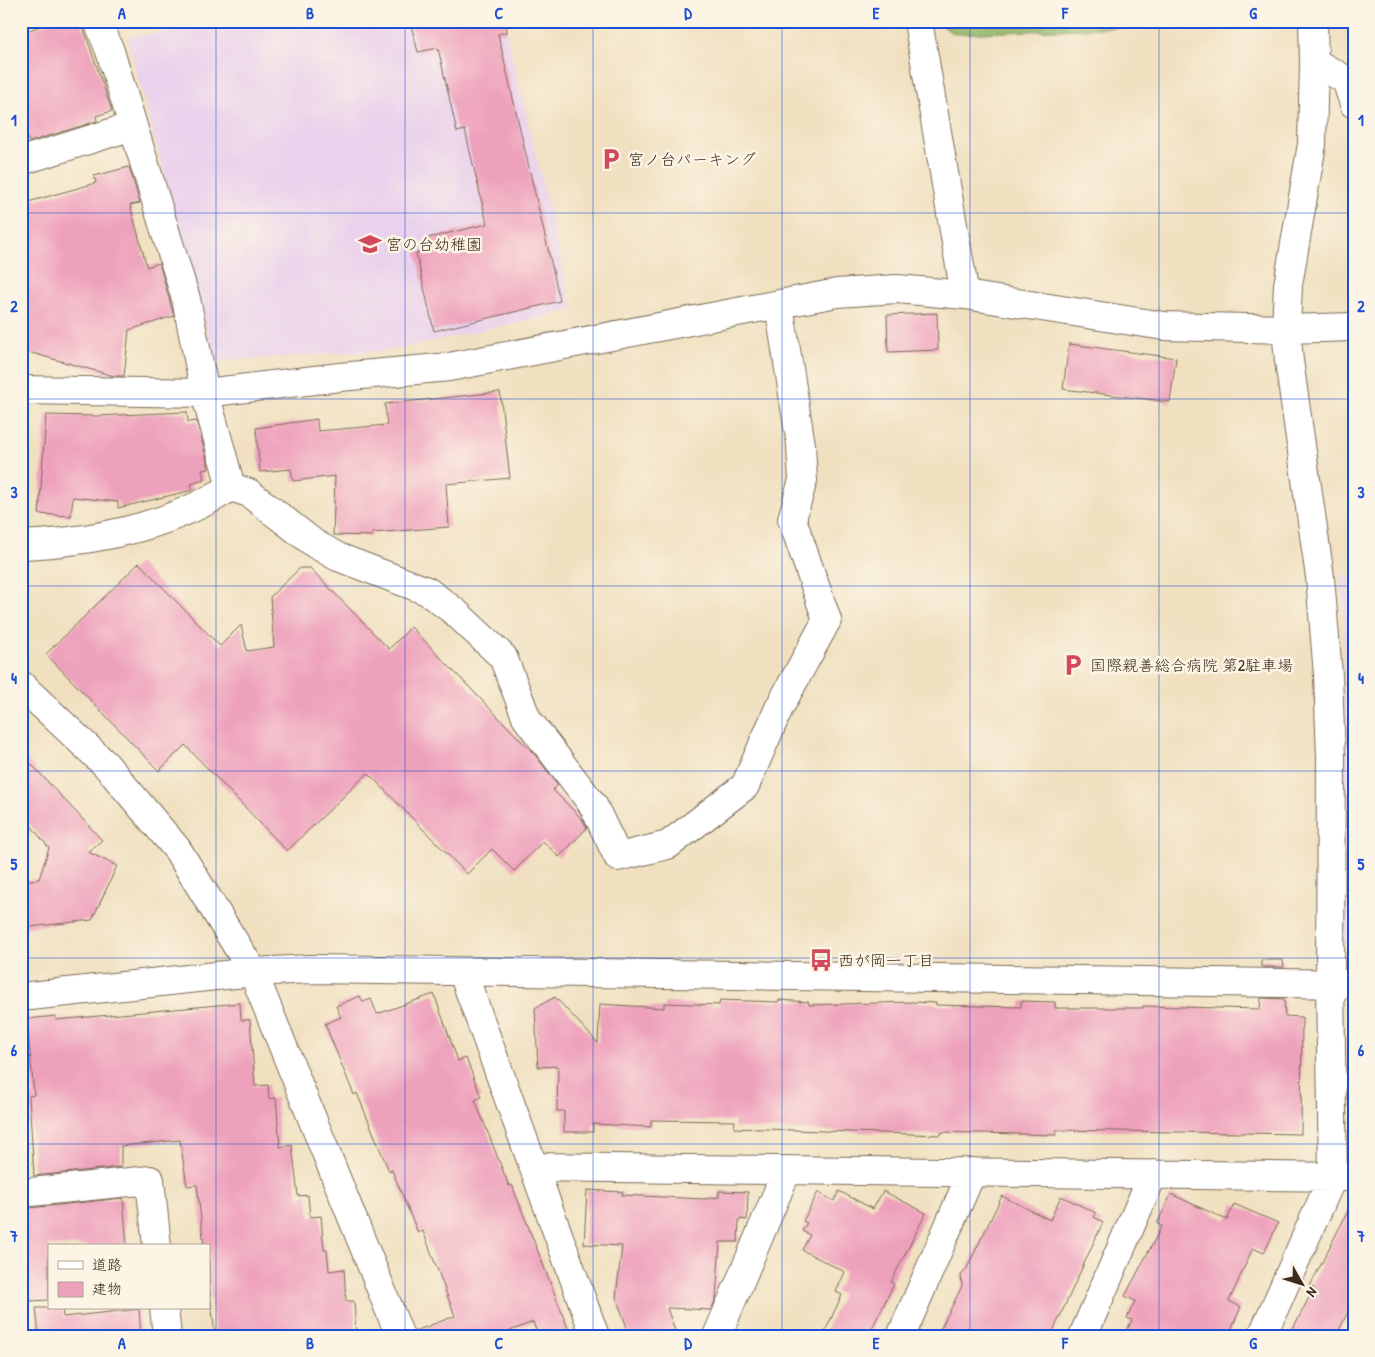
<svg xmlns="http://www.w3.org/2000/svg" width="1375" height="1357" font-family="'Patrick Hand','Klee One',sans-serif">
	<rect width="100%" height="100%" fill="#fcf5e5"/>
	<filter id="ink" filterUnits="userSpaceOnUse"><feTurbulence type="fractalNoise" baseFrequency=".02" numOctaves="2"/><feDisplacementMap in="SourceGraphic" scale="10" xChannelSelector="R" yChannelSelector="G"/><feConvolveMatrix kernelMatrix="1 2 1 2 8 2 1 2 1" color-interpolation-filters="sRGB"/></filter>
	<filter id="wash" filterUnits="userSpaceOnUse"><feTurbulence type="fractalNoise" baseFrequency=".0096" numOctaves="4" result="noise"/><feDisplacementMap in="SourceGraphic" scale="20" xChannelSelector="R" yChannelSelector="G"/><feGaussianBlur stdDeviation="1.12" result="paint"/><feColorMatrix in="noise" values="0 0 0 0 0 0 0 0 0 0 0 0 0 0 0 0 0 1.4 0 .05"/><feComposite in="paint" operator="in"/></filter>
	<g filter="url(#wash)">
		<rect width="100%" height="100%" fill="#f0e0c0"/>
		<path fill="#ead1ec" d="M 234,21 L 305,21 L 307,32 L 346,21 L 504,21 L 573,310 L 393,350 L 215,361 L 127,37 Z
			M 1341,573 L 1354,581 L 1354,949 L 1344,944 L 1342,793 L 1344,620 Z"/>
		<path fill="#92b66b" stroke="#667044" d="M 935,21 L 1145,21 L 1131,27 L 954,34 Z"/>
		<g id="blocks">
			<path fill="#eea1bc" d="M 54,21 L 81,21 L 112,111 L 96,116 L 97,121 L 29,142 L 21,119 L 21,33 Z
				M 410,21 L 506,21 L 507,32 L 498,34 L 560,301 L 434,331 L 416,253 L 430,250 L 428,238 L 487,224 L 465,130 L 457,132 L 438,48 L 418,52 Z
				M 129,167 L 140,203 L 130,205 L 147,267 L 159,263 L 174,316 L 129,330 L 124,376 L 114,376 L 21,350 L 21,204 L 96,183 L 94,176 Z
				M 937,313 L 938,350 L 888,352 L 887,315 Z
				M 1069,344 L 1176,358 L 1170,402 L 1063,389 Z
				M 500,392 L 510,478 L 446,484 L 449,527 L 372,533 L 372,536 L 333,535 L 335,476 L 293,481 L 291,469 L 260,472 L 256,428 L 317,419 L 318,431 L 387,425 L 385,404 Z
				M 187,412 L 188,422 L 197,421 L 209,469 L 202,470 L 204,480 L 191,484 L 193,490 L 118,508 L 118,502 L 73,497 L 71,516 L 39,514 L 46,415 L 95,416 Z
				M 139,563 L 220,646 L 241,625 L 247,651 L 274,647 L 270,597 L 300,568 L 310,568 L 389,649 L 411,627 L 536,756 L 558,785 L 553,790 L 582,819 L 587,828 L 559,857 L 543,841 L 514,871 L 492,849 L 467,874 L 368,773 L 287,851 L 185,745 L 159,771 L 46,654 Z
				M 21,753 L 102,840 L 88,852 L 117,866 L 92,920 L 21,928 L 21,881 L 39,879 L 49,848 L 28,822 L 21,822 Z
				M 1261,960 L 1283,960 L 1284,967 L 1261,967 Z
				M 434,994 L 458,1061 L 466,1058 L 481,1097 L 475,1100 L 509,1186 L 512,1185 L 571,1336 L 538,1336 L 533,1322 L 497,1336 L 415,1336 L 415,1331 L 455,1316 L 423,1231 L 418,1233 L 392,1170 L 389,1171 L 357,1093 L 354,1095 L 325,1024 L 341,1017 L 336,1006 L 360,996 L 363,1002 L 371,999 L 377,1014 Z
				M 555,997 L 598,1043 L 600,1004 L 664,1008 L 664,1003 L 719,1005 L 720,1000 L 778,1002 L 779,1000 L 809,1002 L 809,1005 L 912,1002 L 936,1003 L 936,1005 L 1021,1007 L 1021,1001 L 1055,1002 L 1055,1008 L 1143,1008 L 1143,1006 L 1260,1009 L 1261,998 L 1284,999 L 1285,1016 L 1302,1017 L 1301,1134 L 1056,1130 L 1056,1135 L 942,1132 L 941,1135 L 734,1128 L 735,1121 L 651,1120 L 651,1127 L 593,1124 L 593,1132 L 564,1132 L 564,1111 L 557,1111 L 558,1066 L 538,1067 L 535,1008 Z
				M 240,1003 L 241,1020 L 250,1020 L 255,1086 L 268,1085 L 269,1099 L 276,1098 L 280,1147 L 292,1145 L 298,1196 L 308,1195 L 310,1217 L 321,1216 L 324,1250 L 327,1250 L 329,1271 L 344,1269 L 346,1301 L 354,1301 L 356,1336 L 215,1336 L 209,1284 L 209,1246 L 204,1246 L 197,1185 L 187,1186 L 180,1140 L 121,1146 L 121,1167 L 34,1176 L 29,1096 L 34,1095 L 27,1019 L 56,1016 L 56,1020 Z
				M 587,1190 L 623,1192 L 622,1195 L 704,1199 L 719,1197 L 719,1191 L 748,1192 L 747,1220 L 739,1219 L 738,1242 L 720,1242 L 716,1298 L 711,1310 L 667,1308 L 677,1336 L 630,1336 L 616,1297 L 622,1246 L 584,1244 Z
				M 839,1191 L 873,1209 L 883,1191 L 926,1213 L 891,1282 L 894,1284 L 868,1336 L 823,1336 L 842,1295 L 836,1292 L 845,1272 L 802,1250 L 810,1235 L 802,1231 L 807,1223 L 803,1221 L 818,1192 L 834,1201 Z
				M 1171,1194 L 1227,1220 L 1234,1204 L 1278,1223 L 1264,1253 L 1253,1248 L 1229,1301 L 1241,1307 L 1228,1336 L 1124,1336 L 1132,1320 L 1127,1318 L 1135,1301 L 1125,1296 L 1162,1226 L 1157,1224 Z
				M 1002,1196 L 1050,1220 L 1061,1196 L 1096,1213 L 1094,1217 L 1103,1222 L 1051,1336 L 937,1336 L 962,1286 L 961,1275 L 966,1270 Z
				M 123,1198 L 127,1246 L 49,1246 L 49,1300 L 30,1301 L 21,1209 Z
				M 1354,1199 L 1354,1300 L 1336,1336 L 1289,1336 L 1314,1288 L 1310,1286 Z
				M 36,1308 L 62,1308 L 63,1317 L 139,1309 L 141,1336 L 39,1336 Z"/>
		</g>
	</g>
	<g filter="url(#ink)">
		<use href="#blocks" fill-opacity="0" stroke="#7a6a57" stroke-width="1"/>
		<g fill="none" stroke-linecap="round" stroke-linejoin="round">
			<defs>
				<path id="minor" d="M 98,21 L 110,51 L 186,299 L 205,393 L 231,487
					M 918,21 L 965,295
					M 1314,62 L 1346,80 L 1354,104
					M 21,161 L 133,126
					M 21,390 L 205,393 L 340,377 L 449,367 L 837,293 L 897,289 L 965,295 L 1164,326 L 1286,329 L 1354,327
					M 21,545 C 93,542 169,527 231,487 L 249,493 L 315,544 L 338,557 L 427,591 L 455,612 L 503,657 L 527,719 L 593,805 L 618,857 L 668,845 L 745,786 L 779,708 L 827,620 L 792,519 L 803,480 L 801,445 L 779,305
					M 21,685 L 106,765 L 177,849 L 253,972 L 400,1336
					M 463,973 L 595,1336
					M 21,997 L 253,972 L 311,969 L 1354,984
					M 534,1167 L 1354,1177
					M 21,1193 L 150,1180 L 157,1246
					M 164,1308 L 167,1336
					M 717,1336 L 787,1170
					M 901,1336 L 972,1172
					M 1083,1336 L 1153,1174
					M 1262,1336 L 1333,1176 L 1330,984 L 1331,757 L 1328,675 L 1320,577 L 1289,361 L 1286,329 L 1288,285 L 1312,144 L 1314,62 L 1313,21"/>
			</defs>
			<use href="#minor" stroke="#7a6a57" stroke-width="30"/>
			<use href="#minor" stroke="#fff" stroke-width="28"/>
		</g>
	</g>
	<path fill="none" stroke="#1d4ed8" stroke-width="1" stroke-opacity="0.55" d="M 216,21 L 216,1336M 405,21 L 405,1336M 593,21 L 593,1336M 782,21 L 782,1336M 970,21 L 970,1336M 1159,21 L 1159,1336M 21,213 L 1354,213M 21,399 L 1354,399M 21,586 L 1354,586M 21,771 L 1354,771M 21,958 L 1354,958M 21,1144 L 1354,1144"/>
	<defs>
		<symbol id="parking-bare" viewBox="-9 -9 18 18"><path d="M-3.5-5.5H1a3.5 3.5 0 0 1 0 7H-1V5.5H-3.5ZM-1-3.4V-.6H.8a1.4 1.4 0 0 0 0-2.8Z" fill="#d1495b" stroke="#fcf5e5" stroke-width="2.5" paint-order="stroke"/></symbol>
		<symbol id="school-bare" viewBox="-9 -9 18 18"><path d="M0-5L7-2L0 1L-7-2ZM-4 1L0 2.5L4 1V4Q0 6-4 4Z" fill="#d1495b" stroke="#fcf5e5" stroke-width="2.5" paint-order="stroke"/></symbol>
		<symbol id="bus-bare" viewBox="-9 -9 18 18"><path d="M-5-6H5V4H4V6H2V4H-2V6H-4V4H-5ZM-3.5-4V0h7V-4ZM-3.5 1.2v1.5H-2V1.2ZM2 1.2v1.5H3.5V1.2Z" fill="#d1495b" stroke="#fcf5e5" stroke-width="2.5" paint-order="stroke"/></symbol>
	</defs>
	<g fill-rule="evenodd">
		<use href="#parking-bare" x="595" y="143" width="32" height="32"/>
		<use href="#school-bare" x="354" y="228" width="32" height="32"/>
		<use href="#parking-bare" x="1057" y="649" width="32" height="32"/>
		<use href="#bus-bare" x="805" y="944" width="32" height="32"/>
	</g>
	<g text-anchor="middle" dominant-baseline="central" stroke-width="5" stroke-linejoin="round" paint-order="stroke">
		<g font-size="16" fill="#3b2a1e" stroke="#fcf5e5" text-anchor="start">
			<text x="628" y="159">宮ノ台パーキング</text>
			<text x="386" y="244">宮の台幼稚園</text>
			<text x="1090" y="665">国際親善総合病院 第2駐車場</text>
			<text x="838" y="960">西が岡一丁目</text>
		</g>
	</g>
	<rect width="1375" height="1357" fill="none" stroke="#fcf5e5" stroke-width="55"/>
	<rect x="48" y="1244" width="162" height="65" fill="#fcf5e5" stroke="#afa495"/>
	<rect x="58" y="1261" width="25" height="8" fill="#ffffff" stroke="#afa495"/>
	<text x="92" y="1270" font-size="15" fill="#3b2a1e">道路</text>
	<rect x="58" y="1282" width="25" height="15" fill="#eea1bc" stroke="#afa495"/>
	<text x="92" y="1294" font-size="15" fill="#3b2a1e">建物</text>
	<g transform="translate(1302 1284) rotate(129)" stroke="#fcf5e5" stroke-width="4" paint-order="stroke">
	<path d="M0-4L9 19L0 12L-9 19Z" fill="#3b2a1e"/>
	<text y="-8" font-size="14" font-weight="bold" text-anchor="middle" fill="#3b2a1e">N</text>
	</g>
	<rect x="28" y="28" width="1320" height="1302" fill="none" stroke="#1d4ed8" stroke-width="2"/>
	<g font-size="16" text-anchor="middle" font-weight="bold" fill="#1d4ed8">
		<text x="122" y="19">A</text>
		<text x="310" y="19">B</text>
		<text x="499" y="19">C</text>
		<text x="688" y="19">D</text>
		<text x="876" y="19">E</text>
		<text x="1065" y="19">F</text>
		<text x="1253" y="19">G</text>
		<text x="14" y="126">1</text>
		<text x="1361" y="126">1</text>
		<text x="14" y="312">2</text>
		<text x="1361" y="312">2</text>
		<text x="14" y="498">3</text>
		<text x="1361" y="498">3</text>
		<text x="14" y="684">4</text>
		<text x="1361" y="684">4</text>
		<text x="14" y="870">5</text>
		<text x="1361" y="870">5</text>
		<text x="14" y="1056">6</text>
		<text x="1361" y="1056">6</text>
		<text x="14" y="1242">7</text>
		<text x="1361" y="1242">7</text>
		<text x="122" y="1349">A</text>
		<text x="310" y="1349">B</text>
		<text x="499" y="1349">C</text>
		<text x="688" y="1349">D</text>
		<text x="876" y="1349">E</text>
		<text x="1065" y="1349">F</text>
		<text x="1253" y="1349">G</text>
	</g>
</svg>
